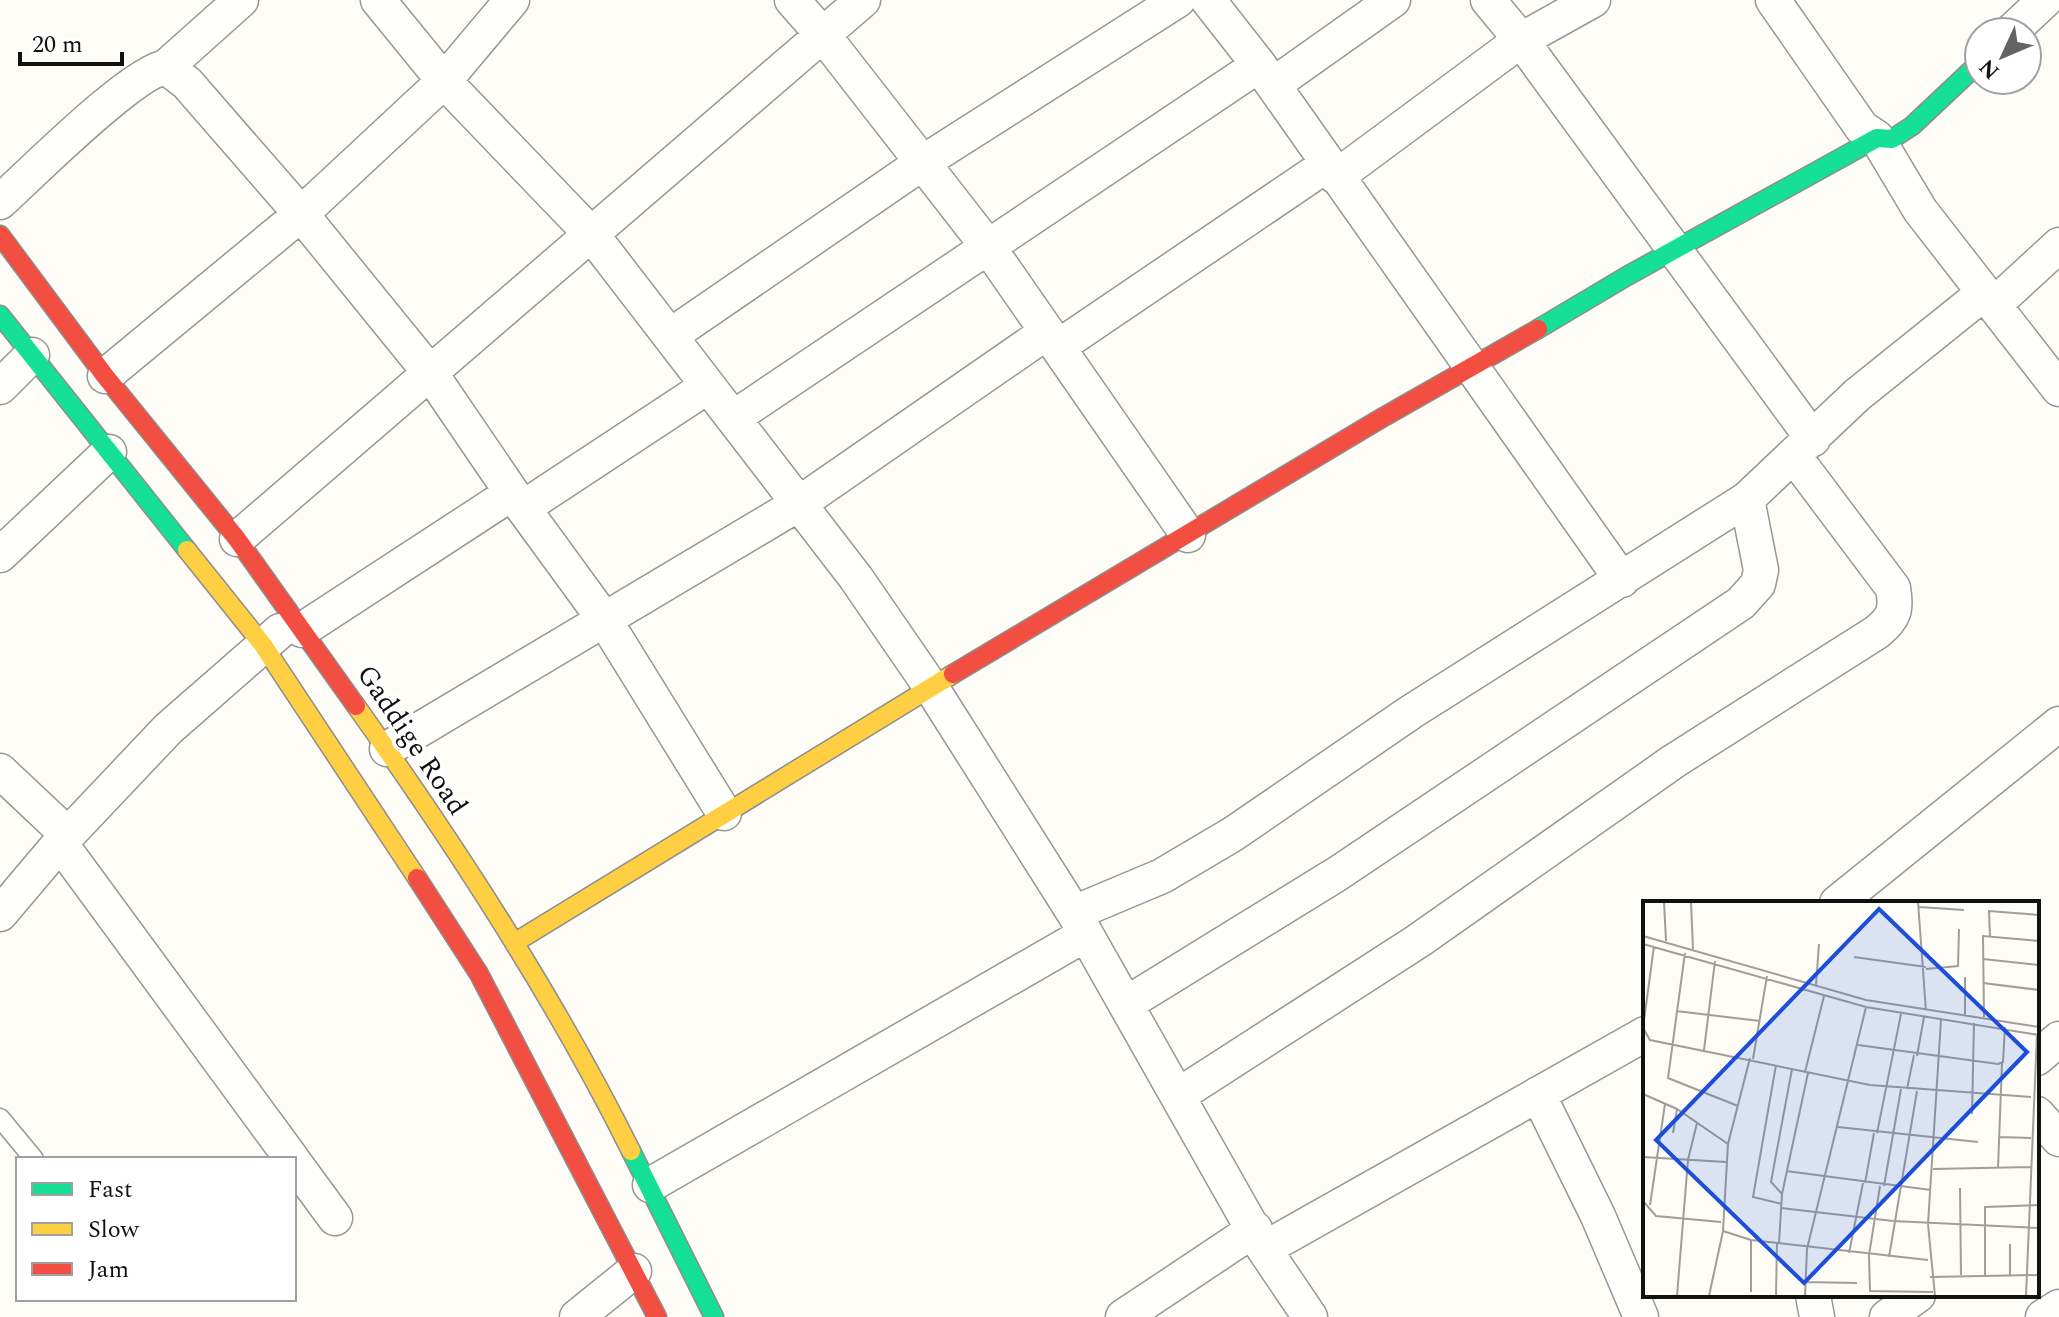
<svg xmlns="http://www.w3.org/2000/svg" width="2059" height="1317" font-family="Spectral,serif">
	<rect width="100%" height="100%" fill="#fdfcf7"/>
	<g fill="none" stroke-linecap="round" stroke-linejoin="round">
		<defs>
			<path id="lane" d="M 0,1118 L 34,1159"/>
			<path id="street" d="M 378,0 L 444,81 L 592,235 L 856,578 L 931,687 L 1074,913 L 1264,1249 L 1310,1317
				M 792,0 L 823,35 L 989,248 L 1188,535
				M 1208,0 L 1259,65 L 1622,580
				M 1488,0 L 1521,40 L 1813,439
				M 1773,0 L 1862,128 L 1877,138 L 1920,210 L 2059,389
				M 2011,32 L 2045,0
				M 166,67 L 241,0
				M 1273,85 L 1393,0
				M 1336,177 L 1521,40 L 1593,0
				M 0,202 C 31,174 132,72 166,67 L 187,83 L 301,214 L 431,374 L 512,493 L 604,619 L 724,813
				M 1994,305 L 2059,245
				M 670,336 L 922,163 L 1178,0
				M 1058,347 L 1328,164
				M 105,376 L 301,214 L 444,81 L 512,0
				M 0,387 L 32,355
				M 733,418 L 1259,65
				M 523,508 L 708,386
				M 237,539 L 863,0
				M 0,555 L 109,452
				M 302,630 L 512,493
				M 387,749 L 800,503 L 1047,332
				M 0,771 L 68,835
				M 60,843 L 292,1159
				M 1837,903 L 2059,724
				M 1074,913 L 1162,876 L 1233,834 L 1411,712 L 1747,499 L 1857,395 L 1984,293
				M 0,914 L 60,843 L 168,729 L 280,631
				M 1126,1004 L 1337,874 L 1741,603 L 1758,584 L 1761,570 L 1747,499
				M 2037,1058 L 2059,1039
				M 1538,1094 L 1598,1216 L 1641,1317
				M 1179,1095 L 1418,941 L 1674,761 L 1877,632 C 1894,618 1897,610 1893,588 L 1794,456
				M 2037,1114 L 2059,1139
				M 294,1162 L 335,1218
				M 650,1185 L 1086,934
				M 1264,1249 L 1645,1034
				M 1813,1295 L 1817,1317
				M 577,1317 L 634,1271
				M 1123,1317 L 1255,1229
				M 1887,1317 L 1918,1295
				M 2043,1317 L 2059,1307"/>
			<path id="fast" d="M 0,315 L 187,550
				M 1538,329 L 1627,276 L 1877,138 L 1892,139 L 1912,126 L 1979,63
				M 631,1151 L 714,1317"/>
			<path id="slow" d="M 187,550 L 263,645 L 417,878
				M 356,706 C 456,846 554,996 631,1151
				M 514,943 L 953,674"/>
			<path id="jam" d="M 0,235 L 105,376 L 237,539 L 356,706
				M 953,674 L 1380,419 L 1538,329
				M 417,878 L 479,974 L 657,1317"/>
		</defs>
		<use href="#lane" stroke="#979795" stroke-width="21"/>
		<use href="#street" stroke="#979795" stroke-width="37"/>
		<use href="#fast" stroke="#8e8d8b" stroke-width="21"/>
		<use href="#slow" stroke="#8e8d8b" stroke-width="21"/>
		<use href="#jam" stroke="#8e8d8b" stroke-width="21"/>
		<use href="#lane" stroke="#fffffe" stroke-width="18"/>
		<use href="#street" stroke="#fffffe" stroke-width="34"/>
		<use href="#fast" stroke="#16e098" stroke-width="18"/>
		<use href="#slow" stroke="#ffcf43" stroke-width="18"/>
		<use href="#jam" stroke="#f24e42" stroke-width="18"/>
	</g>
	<g text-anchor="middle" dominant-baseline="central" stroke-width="8" stroke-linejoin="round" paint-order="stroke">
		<g font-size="28" fill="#111" stroke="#fff">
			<text transform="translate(412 740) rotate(56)">Gaddige Road</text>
		</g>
	</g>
	<g transform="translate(1643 901)">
		<rect width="396" height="396" fill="#fdfcf7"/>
		<path fill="none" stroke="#9f9e9b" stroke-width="2" d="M 21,1 L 23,40M 48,1 L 50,48M 275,1 L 283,110M 276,6 L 321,9M 0,35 L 223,99 L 396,126M 347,36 L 346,10 L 396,14M 0,43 L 223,106 L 396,134M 11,45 L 0,127 L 7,139 L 227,184 L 388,196M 42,52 L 25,177 L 95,205M 211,56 L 283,66M 340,58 L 396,64M 283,68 L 315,65 L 316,28M 340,82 L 396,89M 173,84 L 176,43M 33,110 L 117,120M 322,114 L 322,76M 341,116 L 340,35 L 396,40M 215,144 L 355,163 L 360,161 L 362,126M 61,149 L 72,60M 274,155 L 281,116M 110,158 L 124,75M 133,164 L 110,296 L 139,303M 162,171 L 181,95M 264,188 L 271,154M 0,193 L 34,208 L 85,243M 329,213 L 331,122M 195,226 L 335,241M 30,232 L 34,208M 234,232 L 258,113M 356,236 L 388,237M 0,256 L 83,261M 355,267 L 359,162M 290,268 L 388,266M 143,270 L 288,289M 222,282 L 231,232M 237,285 L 226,354 L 227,390 L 290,391M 241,285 L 258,188M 317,287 L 318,374M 139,293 L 128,281 L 149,168M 0,300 L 13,315 L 78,321M 7,304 L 22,203M 138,307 L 250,320 L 396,327M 80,330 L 108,339 L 285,359M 136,342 L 139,293 L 165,172M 206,352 L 220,282M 246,356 L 274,190M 342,374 L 342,306 L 396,304M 367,374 L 367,343M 287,376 L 396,374M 162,381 L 214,382M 108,391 L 108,339M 133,394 L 134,342M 34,395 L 45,259 L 54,222M 66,395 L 80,330 L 85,243 L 107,157M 162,395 L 164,348 L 223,106M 292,395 L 285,323 L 298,119M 383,395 L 394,133"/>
		<path fill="#1d4ed8" fill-opacity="0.15" stroke="#1d4ed8" stroke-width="4" d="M 236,8 L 384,151 L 161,382 L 13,239 Z"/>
		<rect width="396" height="396" fill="none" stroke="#111" stroke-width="4"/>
	</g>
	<rect x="16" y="1157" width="280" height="144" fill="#ffffff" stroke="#a0a0a0" stroke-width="2"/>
	<rect x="32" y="1183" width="40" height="12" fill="#16e098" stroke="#a0a0a0" stroke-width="2"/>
	<text x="88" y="1197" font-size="24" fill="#111111">Fast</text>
	<rect x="32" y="1223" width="40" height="12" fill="#ffcf43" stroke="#a0a0a0" stroke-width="2"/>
	<text x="88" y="1237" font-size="24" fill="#111111">Slow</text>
	<rect x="32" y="1263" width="40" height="12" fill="#f24e42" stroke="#a0a0a0" stroke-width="2"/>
	<text x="88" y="1277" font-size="24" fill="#111111">Jam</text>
	<g transform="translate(2003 56) rotate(226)"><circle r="38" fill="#ffffff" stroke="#a0a0a0" stroke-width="2"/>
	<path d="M0-6L14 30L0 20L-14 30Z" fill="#646362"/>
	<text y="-12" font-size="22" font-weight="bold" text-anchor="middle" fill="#111111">N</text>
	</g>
	<path d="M20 52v12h102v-12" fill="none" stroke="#111111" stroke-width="4"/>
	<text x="32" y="52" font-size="24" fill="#111111" stroke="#ffffff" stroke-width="6" paint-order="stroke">20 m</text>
</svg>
